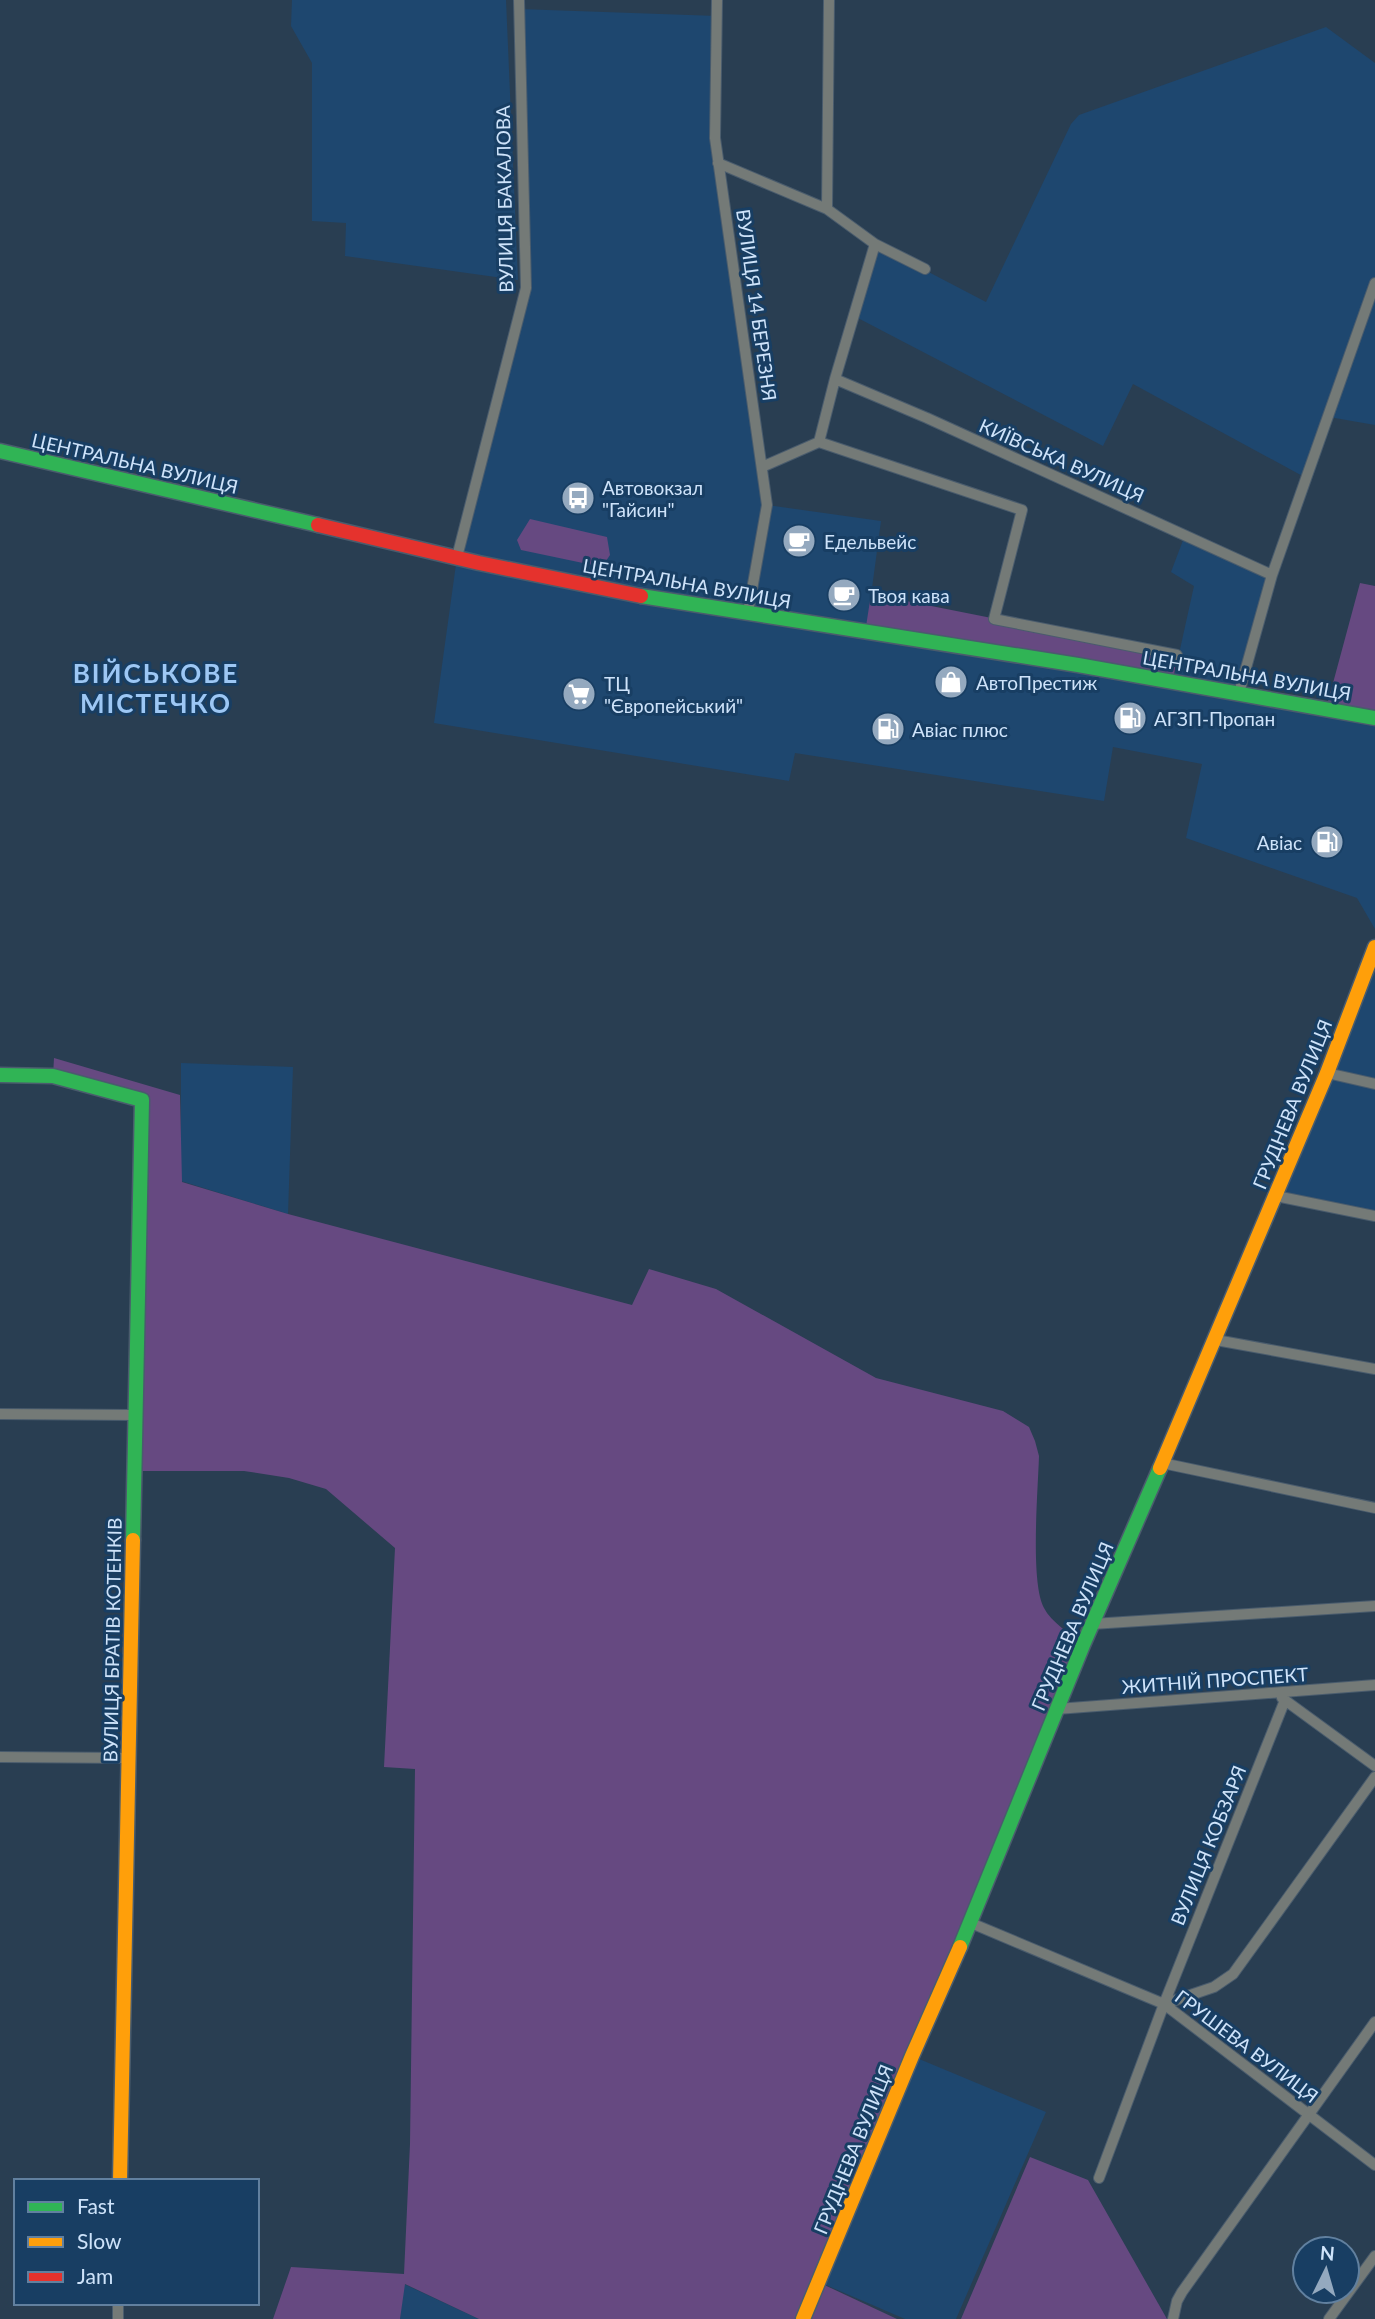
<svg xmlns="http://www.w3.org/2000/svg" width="1375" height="2319" font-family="Lato,sans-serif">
	<rect width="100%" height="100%" fill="#293e52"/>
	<path fill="#1e476f" d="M 292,0 L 506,0 L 518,280 L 345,256 L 346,223 L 312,221 L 312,63 L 291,26 Z
		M 519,9 L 717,16 L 715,138 L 767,505 L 881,521 L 866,633 L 1173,681 L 1194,586 L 1171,572 L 1185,535 L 1272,575 L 1239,693 L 1375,718 L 1375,929 L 1357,898 L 1186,838 L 1202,764 L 1113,747 L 1104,801 L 795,753 L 789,781 L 434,723 L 457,557 L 526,288 Z
		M 1326,27 L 1375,63 L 1375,425 L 1329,417 L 1308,479 L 1133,384 L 1103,446 L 854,316 L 875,244 L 986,302 L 1071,124 L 1079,115 Z
		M 1375,947 L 1375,1216 L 1276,1196 Z
		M 181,1063 L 293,1067 L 288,1214 L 181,1181 Z
		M 912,2056 L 1046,2112 L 956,2319 L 905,2319 L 819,2282 Z
		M 404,2284 L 479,2319 L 400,2319 Z"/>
	<path fill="#664981" d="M 530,519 L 607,537 L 610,555 L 602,567 L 521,550 L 517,540 Z
		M 1360,583 L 1375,586 L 1375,718 L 1326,709 Z
		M 871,594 L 1177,655 L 1173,682 L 865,633 Z
		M 54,1058 L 180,1095 L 182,1182 L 288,1214 L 632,1305 L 649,1269 L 716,1289 L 876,1378 L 1003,1411 L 1029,1427 L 1035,1441 L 1039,1456 C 1038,1490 1030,1582 1044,1608 C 1051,1622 1071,1634 1083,1645 L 818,2282 L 897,2319 L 479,2319 L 405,2284 L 400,2319 L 273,2319 L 291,2267 L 404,2274 L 410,2144 L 415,1769 L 384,1767 L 395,1548 L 326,1489 L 289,1478 L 244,1471 L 135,1471 L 142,1100 L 53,1076 Z
		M 1030,2157 L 1088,2180 L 1167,2319 L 961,2319 Z"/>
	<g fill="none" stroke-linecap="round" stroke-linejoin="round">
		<defs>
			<path id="street" d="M 717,0 L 715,138 L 767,505 L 748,612
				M 718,163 L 827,209 L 875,244 L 925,269
				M 827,209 L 829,0
				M 835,379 L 927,418 L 1272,575
				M 819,442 L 835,379 L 875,244
				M 762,467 L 819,442 L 1022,510 L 994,619 L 1177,655
				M 457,557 L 526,288 L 519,0
				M 1239,693 L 1272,575 L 1375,283
				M 1327,1073 L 1375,1084
				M 1276,1196 L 1375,1216
				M 1216,1340 L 1375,1369
				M 0,1414 L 135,1415
				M 1162,1463 L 1375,1508
				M 1092,1624 L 1375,1606
				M 1282,1698 L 1375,1766
				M 1057,1709 L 1375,1685
				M 0,1757 L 128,1758
				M 971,1923 L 1164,2004 L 1375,2165
				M 1164,2004 L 1214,1987 L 1233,1974 L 1375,1777
				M 1099,2178 L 1164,2004 L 1285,1700
				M 118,2319 L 118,2303
				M 1173,2319 L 1177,2301 L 1182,2292 L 1375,2022
				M 1329,2319 L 1375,2256"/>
			<path id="fast" d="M 0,451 L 318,525
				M 641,596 L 1078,665 L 1375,718
				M 0,1075 L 53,1076 L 142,1100 L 133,1540
				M 960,1947 L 1083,1645 L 1160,1468"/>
			<path id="slow" d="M 1160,1468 L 1327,1073 L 1375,947
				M 120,2181 L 133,1540
				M 803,2319 L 912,2056 L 960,1947"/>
			<path id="jam" d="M 318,525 L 479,563 L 641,596"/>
		</defs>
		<use href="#street" stroke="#4a5c6d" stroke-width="12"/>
		<use href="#fast" stroke="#4a5c6d" stroke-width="17"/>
		<use href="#slow" stroke="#4a5c6d" stroke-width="17"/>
		<use href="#jam" stroke="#4a5c6d" stroke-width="17"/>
		<use href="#street" stroke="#747a77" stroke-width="10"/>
		<use href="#fast" stroke="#30b455" stroke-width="14"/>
		<use href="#slow" stroke="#ff9f0a" stroke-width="14"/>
		<use href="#jam" stroke="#e5322d" stroke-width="14"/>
	</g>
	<defs>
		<symbol id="bus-disc" viewBox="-11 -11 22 22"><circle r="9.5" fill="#94a9bf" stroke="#183e63"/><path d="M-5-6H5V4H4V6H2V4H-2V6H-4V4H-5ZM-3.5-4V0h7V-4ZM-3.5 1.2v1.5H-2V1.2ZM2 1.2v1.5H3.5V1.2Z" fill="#fff"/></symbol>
		<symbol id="cafe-disc" viewBox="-11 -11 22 22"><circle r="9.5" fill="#94a9bf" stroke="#183e63"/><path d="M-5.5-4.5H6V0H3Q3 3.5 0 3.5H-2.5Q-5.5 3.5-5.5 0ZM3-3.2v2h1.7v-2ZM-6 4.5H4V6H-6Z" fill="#fff"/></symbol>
		<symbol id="shop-disc" viewBox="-11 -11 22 22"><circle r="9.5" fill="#94a9bf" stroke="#183e63"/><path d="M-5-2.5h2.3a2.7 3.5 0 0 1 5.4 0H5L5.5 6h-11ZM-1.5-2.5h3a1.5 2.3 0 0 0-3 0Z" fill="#fff"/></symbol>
		<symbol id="supermarket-disc" viewBox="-11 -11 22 22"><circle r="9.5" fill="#94a9bf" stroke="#183e63"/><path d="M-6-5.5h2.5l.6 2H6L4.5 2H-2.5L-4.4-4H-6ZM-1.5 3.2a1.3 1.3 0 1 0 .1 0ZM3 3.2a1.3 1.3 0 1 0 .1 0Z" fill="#fff"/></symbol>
		<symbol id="fuel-disc" viewBox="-11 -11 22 22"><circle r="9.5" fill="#94a9bf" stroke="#183e63"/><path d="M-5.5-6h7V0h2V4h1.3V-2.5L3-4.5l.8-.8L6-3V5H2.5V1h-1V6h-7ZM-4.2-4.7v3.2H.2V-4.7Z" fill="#fff"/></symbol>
	</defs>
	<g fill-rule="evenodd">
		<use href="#bus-disc" x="559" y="479" width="38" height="38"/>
		<use href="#cafe-disc" x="780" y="522" width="38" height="38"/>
		<use href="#cafe-disc" x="825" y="576" width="38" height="38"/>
		<use href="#shop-disc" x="932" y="663" width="38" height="38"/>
		<use href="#supermarket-disc" x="560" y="675" width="38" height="38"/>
		<use href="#fuel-disc" x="1111" y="699" width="38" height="38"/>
		<use href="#fuel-disc" x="869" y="710" width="38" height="38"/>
		<use href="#fuel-disc" x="1308" y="823" width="38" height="38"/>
	</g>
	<g text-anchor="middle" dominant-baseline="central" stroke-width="6" stroke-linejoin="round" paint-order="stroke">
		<g font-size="19" fill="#cee3fa" stroke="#183e63">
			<text transform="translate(504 199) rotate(-91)">ВУЛИЦЯ БАКАЛОВА</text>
			<text transform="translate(757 305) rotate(82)">ВУЛИЦЯ 14 БЕРЕЗНЯ</text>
			<text transform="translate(1062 460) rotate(24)">КИЇВСЬКА ВУЛИЦЯ</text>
			<text transform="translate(135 463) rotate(13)">ЦЕНТРАЛЬНА ВУЛИЦЯ</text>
			<text transform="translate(687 583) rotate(10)">ЦЕНТРАЛЬНА ВУЛИЦЯ</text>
			<text transform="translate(1247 675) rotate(10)">ЦЕНТРАЛЬНА ВУЛИЦЯ</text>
			<text transform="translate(1292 1104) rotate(-68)">ГРУДНЕВА ВУЛИЦЯ</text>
			<text transform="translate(1072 1626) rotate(-67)">ГРУДНЕВА ВУЛИЦЯ</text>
			<text transform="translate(112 1640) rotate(-89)">ВУЛИЦЯ БРАТІВ КОТЕНКІВ</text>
			<text transform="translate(1215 1680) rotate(-4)">ЖИТНІЙ ПРОСПЕКТ</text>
			<text transform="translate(1208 1845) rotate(-68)">ВУЛИЦЯ КОБЗАРЯ</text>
			<text transform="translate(1247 2046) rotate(37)">ГРУШЕВА ВУЛИЦЯ</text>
			<text transform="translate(853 2149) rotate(-68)">ГРУДНЕВА ВУЛИЦЯ</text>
		</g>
		<g font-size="19" fill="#cee3fa" stroke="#183e63" text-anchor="start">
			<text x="602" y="487">Автовокзал<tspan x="602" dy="22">"Гайсин"</tspan></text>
			<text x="824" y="541">Едельвейс</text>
			<text x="868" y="595">Твоя кава</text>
			<text x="976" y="682">АвтоПрестиж</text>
			<text x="604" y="683">ТЦ<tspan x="604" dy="22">"Європейський"</tspan></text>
			<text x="1154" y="718">АГЗП-Пропан</text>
			<text x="912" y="729">Авіас плюс</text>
			<text x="1302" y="842" text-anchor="end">Авіас</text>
		</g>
		<g font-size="26" font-weight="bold" letter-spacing="2" fill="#9dc7f4" stroke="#183e63">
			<text x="156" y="673">ВІЙСЬКОВЕ<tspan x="156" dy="30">МІСТЕЧКО</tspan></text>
		</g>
	</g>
	<rect x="14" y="2179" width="245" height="126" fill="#183e63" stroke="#61809f" stroke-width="2"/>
	<rect x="28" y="2202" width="35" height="10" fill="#30b455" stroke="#61809f" stroke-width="2"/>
	<text x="77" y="2214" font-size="21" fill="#cee3fa">Fast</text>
	<rect x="28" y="2237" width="35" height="10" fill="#ff9f0a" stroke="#61809f" stroke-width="2"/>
	<text x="77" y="2249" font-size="21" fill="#cee3fa">Slow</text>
	<rect x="28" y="2272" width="35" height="10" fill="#e5322d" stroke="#61809f" stroke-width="2"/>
	<text x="77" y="2284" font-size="21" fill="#cee3fa">Jam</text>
	<g transform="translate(1326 2270) rotate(5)"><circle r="33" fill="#183e63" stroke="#61809f" stroke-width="2"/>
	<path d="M0-5L12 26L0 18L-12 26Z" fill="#94a9bf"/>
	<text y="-10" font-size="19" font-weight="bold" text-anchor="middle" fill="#cee3fa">N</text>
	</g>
</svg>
